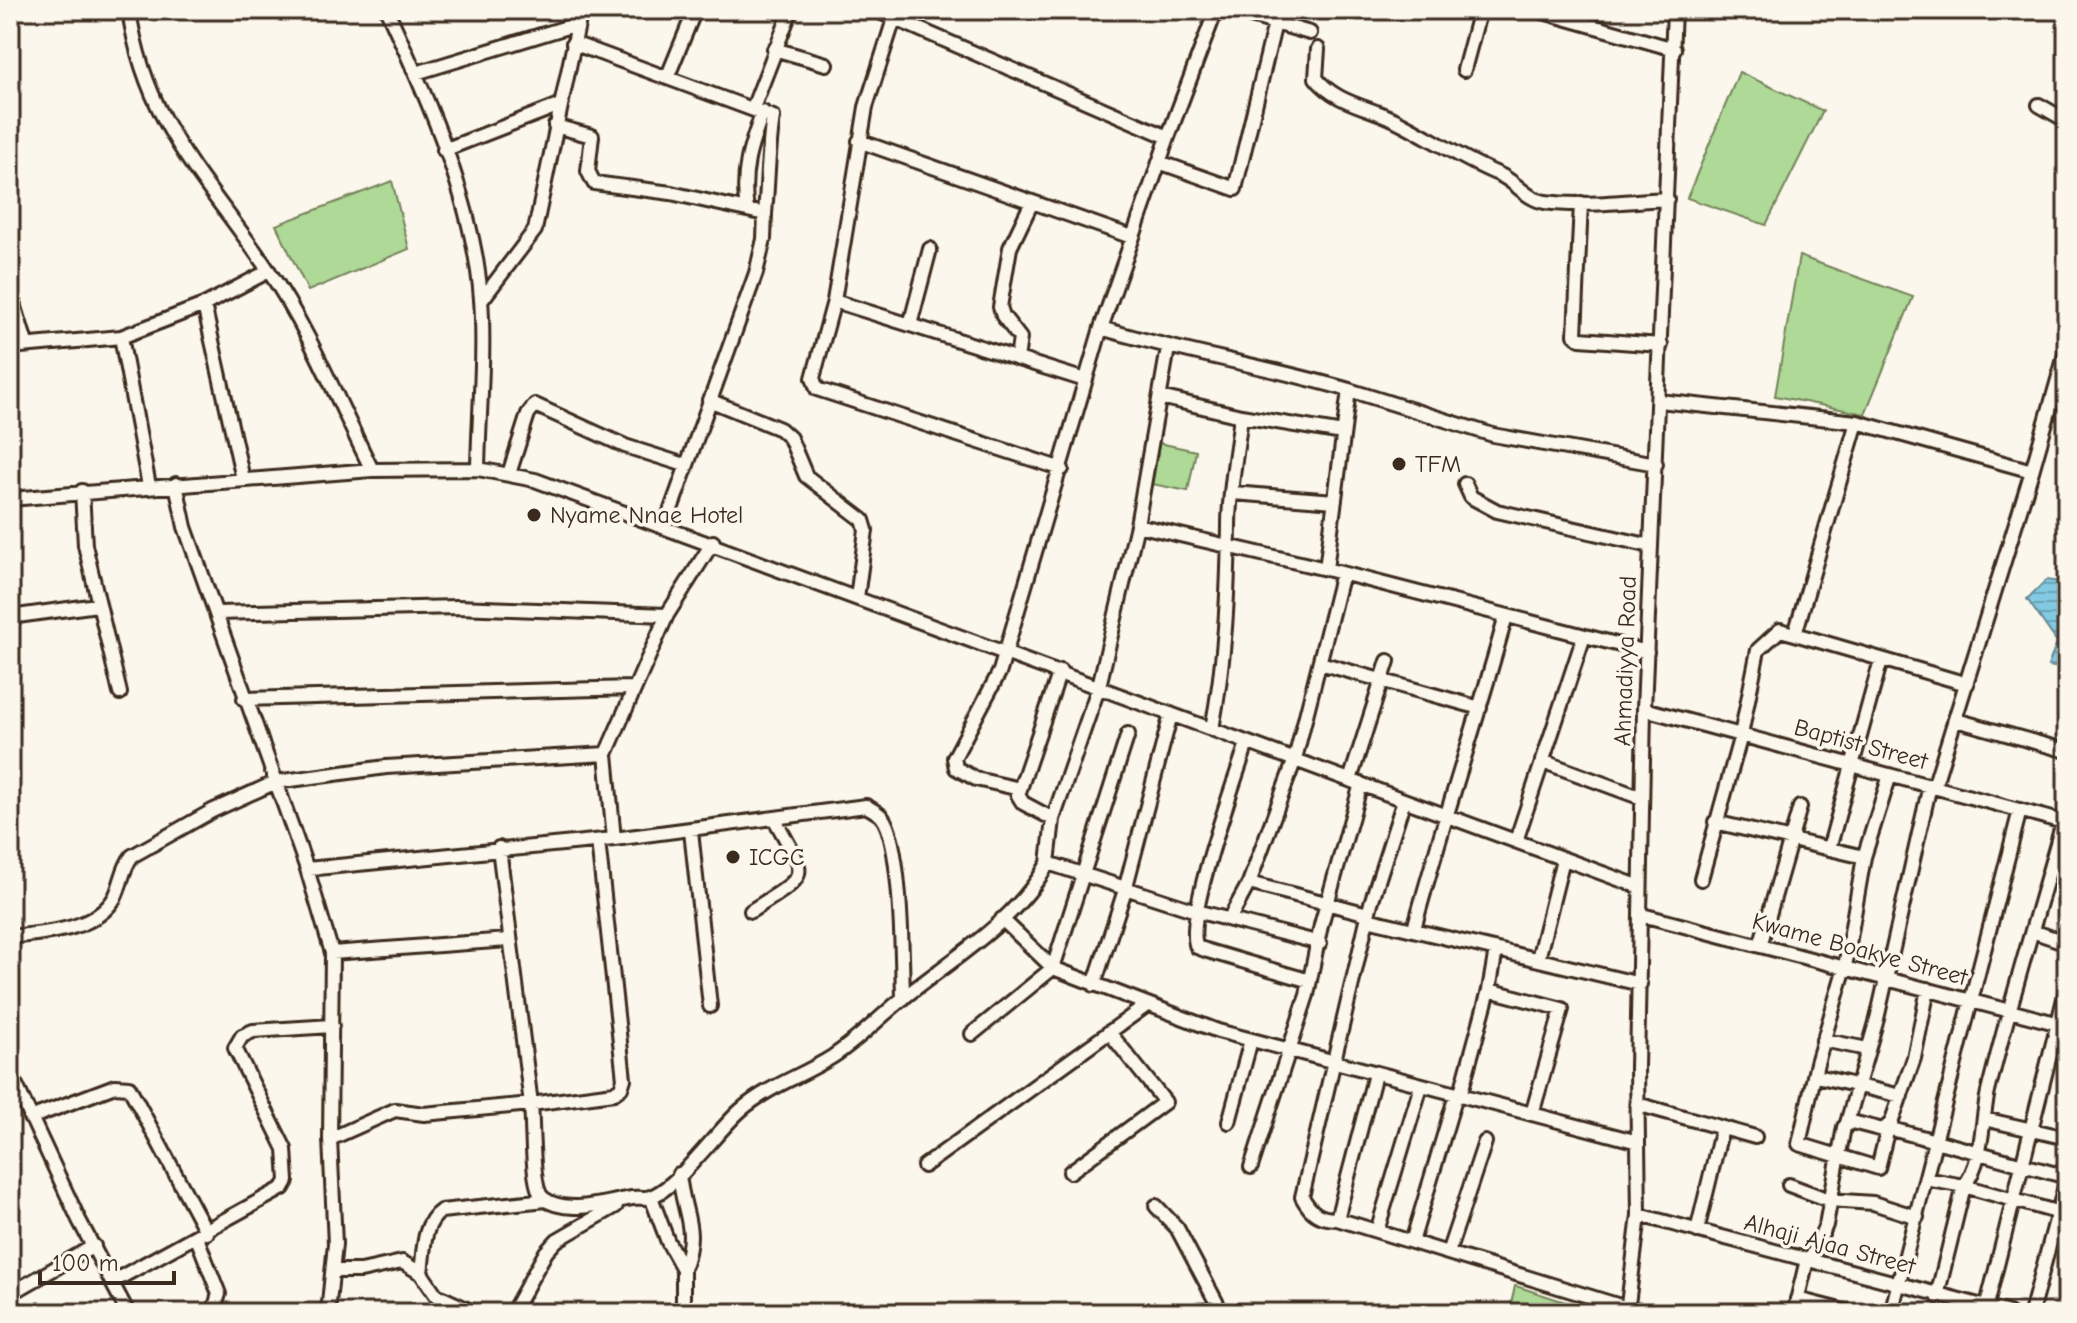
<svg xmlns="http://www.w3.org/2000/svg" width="2077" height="1323" font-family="'Comic Neue',sans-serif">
	<defs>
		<pattern id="water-rules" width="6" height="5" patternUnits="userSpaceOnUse" patternTransform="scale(2)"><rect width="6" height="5" fill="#82cae3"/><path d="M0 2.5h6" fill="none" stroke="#6ca4b7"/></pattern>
	</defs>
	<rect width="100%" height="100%" fill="#fbf7ec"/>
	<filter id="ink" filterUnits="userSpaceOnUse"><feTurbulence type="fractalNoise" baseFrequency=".0125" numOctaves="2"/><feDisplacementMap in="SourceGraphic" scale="16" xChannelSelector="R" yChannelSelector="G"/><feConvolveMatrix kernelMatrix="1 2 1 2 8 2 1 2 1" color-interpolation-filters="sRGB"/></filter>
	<g filter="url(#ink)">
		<path fill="#aed997" stroke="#74825a" stroke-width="2" d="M 1739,72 L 1823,111 L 1766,225 L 1687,198 Z
			M 392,181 L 409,249 L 308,291 L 276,225 Z
			M 1799,256 L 1913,297 L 1865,414 L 1775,396 Z
			M 1159,443 L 1196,451 L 1188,491 L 1152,484 Z
			M 1515,1286 L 1516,1286 L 1599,1313 L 1509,1313 Z"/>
		<path fill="url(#water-rules)" stroke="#668a94" stroke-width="2" d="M 2046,580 L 2067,583 L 2066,669 L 2048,666 L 2057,642 L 2027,599 Z"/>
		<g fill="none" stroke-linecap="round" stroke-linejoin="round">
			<defs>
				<path id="minor" d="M 129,10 C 145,124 207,180 268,270 C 310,331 339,404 372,470
					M 387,10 C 427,97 474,202 481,299 C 485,355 479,413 478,469
					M 875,10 L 1168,137 L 1101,328 L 1000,671 L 954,758 L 956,768 L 976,779 L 1020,789
					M 1230,10 L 1310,33
					M 1536,10 L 1674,49
					M 1397,11 L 1397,10
					M 894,19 L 866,107 L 834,301 L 1085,380
					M 573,43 L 773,117 C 768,150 768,181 765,214
					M 774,49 L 826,64
					M 1318,49 L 1316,78 C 1337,105 1373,107 1401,123 C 1434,140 1464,160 1498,174 C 1516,181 1525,199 1545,202 C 1584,207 1628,201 1667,199
					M 1464,70 L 1480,10
					M 416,73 L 577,24
					M 667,78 L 695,10
					M 2039,105 L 2067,121
					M 753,108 L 791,10
					M 555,126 L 592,136 L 588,171 L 594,183 L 671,193 L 765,214 L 764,239 L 756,273 L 665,526
					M 1168,137 L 1216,10
					M 859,141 L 1132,237
					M 444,150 L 560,105
					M 1159,162 L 1235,189 L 1275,23
					M 1581,203 L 1575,335 L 1580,339 L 1661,345
					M 747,210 C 741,173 750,146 763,112
					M 10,291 L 26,343
					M 481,301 L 535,230 L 581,10
					M 834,301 L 813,378 L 817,389 L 1062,469
					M 910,325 L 930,249
					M 1101,328 C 1183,353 1267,366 1349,390 L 1326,569 L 1647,652
					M 121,337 L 149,486
					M 10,347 L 121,337 L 204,305
					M 1017,359 L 1020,338 L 1003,316 L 1000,307 L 1010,248 L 1032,202
					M 1349,390 L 1493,435 L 1656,464
					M 1160,397 L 1241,416 L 1343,433
					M 709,400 L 780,429 L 790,438 L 806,476 L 863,520 L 866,530 L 857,598
					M 1659,401 L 1857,422 L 2032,471 L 1934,787
					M 1857,422 L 1795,634 L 1967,684
					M 2032,471 L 2067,348
					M 509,474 L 528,414 L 535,405 L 625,446 L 685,465
					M 243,479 L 204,305 L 269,271
					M 1465,484 L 1471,497 L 1497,511 L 1651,546
					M 82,491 L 85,545 L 120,693
					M 1233,493 L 1335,501
					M 10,499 L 372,470 L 478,469 L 535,480 L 1640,887
					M 1137,525 L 1326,569
					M 218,613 L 457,607 L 667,615
					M 10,617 L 97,605
					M 1320,663 L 1480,708
					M 244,699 L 632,688
					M 1644,709 L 2067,823
					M 1956,720 L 2067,751
					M 1212,729 C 1225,661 1228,595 1229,526 C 1229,490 1237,452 1241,416
					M 1247,743 C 1236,778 1183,921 1197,947 L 1208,951 L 1310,981
					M 606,754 L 667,615 L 713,542
					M 1542,761 L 1642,798
					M 1890,775 L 1864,857 L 1845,967 L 1817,1063 L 1799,1144 L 1878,1168 L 1888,1128 L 2067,1177
					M 1350,780 L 1388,661
					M 1404,800 L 1371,903 L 1302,1197 C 1311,1213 1319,1219 1337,1219 L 1627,1308
					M 1053,819 L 1023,803 L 1018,795 L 1060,671
					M 1715,822 L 1864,857
					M 691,831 L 710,1006
					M 614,839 L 866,806 C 871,809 879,813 882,817 C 902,842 902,964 903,999
					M 1516,841 L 1584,636
					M 499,848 L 531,1104 L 614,1093 L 621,1088 L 624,1079 L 598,841
					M 1829,849 L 1881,660
					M 1048,863 L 1053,819 L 1099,686 L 1137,525 L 1168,348
					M 307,869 L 332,953 L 330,1139 L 335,1244 L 328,1313
					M 1701,879 L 1741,735 L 1758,650 L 1780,630 L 1795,634
					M 1249,883 L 1295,759 L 1342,573
					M 751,911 C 812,872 808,880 774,818
					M 1642,915 L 2067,1026
					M 1230,918 L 1249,883 L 1368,914
					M 1002,919 L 1053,968 L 1218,1031 L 1638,1142
					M 1367,919 L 1640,984
					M 1414,929 C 1442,824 1477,721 1506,616
					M 2032,931 L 2067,943
					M 10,937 C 44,933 96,931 115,897 C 122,883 122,869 132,856 L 212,811 L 276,782 L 386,767 L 606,754 L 614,839 L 307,869 L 185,527 L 176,484
					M 1760,946 L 1800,807
					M 332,953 L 508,940
					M 1538,959 L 1563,859
					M 1094,985 L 1125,890 L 1171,714
					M 1489,990 L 1562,1009 L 1532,1114
					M 972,1034 L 1053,968 L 1128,734
					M 1823,1040 L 1867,1049
					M 10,1072 L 79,1220 L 128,1313
					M 1817,1076 L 1901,1096
					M 1460,1096 L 1489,990 L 1496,950
					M 1637,1104 L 1755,1137
					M 30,1118 L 115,1086 L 129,1087 L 207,1233
					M 1984,1119 L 2067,1138
					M 1229,1122 L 1251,1040
					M 1847,1123 L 1877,1019 L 1930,785
					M 330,1139 L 395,1110 L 424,1114 L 531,1104 C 533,1123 531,1188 543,1198 C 566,1216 607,1202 632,1198 C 638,1197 645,1199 650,1197 C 678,1188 718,1129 742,1109 C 769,1086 802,1076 832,1057 C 857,1041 879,1018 902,999 C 953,958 1017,921 1048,863 L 1196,911 L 1320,943
					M 924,1166 L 1147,1005
					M 1251,1167 L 1307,995 L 1321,925 L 1361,784
					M 1070,1172 L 1165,1102 L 1109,1032
					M 679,1174 C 683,1216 699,1227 683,1269
					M 1926,1179 L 1964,1186 C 1984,1160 1981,1122 1988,1092 C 2010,1002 2038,912 2063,822
					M 1789,1185 L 1829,1200 L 1873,1203 L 1917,1217
					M 651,1197 L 668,1242 L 683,1269 L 683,1313
					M 1156,1206 L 1177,1228 L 1222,1313
					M 1639,1215 L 2009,1313
					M 1337,1219 L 1375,1074
					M 1377,1231 L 1421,1086
					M 1697,1231 L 1722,1128
					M 197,1238 L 219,1294 L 213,1313
					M 1412,1242 L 1456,1095
					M 1448,1253 L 1485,1142
					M 1810,1261 L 1826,1225 L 1844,1127 L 1852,1122 L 1883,1130 L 1891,1123 L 1914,1058 L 1928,989
					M 333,1271 L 361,1271 L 402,1262 L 421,1273 L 436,1295 L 475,1313
					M 421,1273 C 424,1252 422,1224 441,1211 L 546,1200
					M 112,1282 L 283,1188 L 287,1181 L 285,1149 L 235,1048 L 242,1036 L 253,1031 L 332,1026
					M 10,1294 L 94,1246
					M 1937,1296 L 1964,1186 L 2067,1215
					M 1797,1299 L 1852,1313
					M 512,1313 L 546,1252 L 557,1240 L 616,1206
					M 1627,1313 L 1639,1215 L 1637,1068 L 1644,709 L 1674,10
					M 1794,1313 L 1807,1260
					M 1891,1313 L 2020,810
					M 1985,1313 L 2067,987
					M 2031,1313 L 2067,1179"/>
			</defs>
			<use href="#minor" stroke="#3b2a1e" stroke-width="18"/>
			<use href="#minor" stroke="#fbf7ec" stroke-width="12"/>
		</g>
	</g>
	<g fill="#3b2a1e" stroke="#fbf7ec" stroke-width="3">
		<circle cx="1399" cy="464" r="8"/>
		<circle cx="534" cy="515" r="8"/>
		<circle cx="733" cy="857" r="8"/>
	</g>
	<g text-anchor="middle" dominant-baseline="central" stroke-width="7" stroke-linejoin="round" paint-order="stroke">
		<g font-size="24" fill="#3b2a1e" stroke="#fbf7ec" text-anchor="start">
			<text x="1415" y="464">TFM</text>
			<text x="550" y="515">Nyame Nnae Hotel</text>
			<text x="749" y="857">ICGC</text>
		</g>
		<g font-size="24" fill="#3b2a1e" stroke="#fbf7ec">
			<text transform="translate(1625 661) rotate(-88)">Ahmadiyya Road</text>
			<text transform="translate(1861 744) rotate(15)">Baptist Street</text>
			<text transform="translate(1860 949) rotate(15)">Kwame Boakye Street</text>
			<text transform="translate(1830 1244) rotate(15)">Alhaji Ajaa Street</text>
		</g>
	</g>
	<rect width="2077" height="1323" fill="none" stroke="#fbf7ec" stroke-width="40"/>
	<rect x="20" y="20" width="2037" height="1283" fill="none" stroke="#3b2a1e" stroke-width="3" filter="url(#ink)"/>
	<path d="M40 1271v12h134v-12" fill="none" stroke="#3b2a1e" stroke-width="4"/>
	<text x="52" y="1271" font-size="24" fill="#3b2a1e" stroke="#fbf7ec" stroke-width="6" paint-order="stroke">100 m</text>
</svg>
